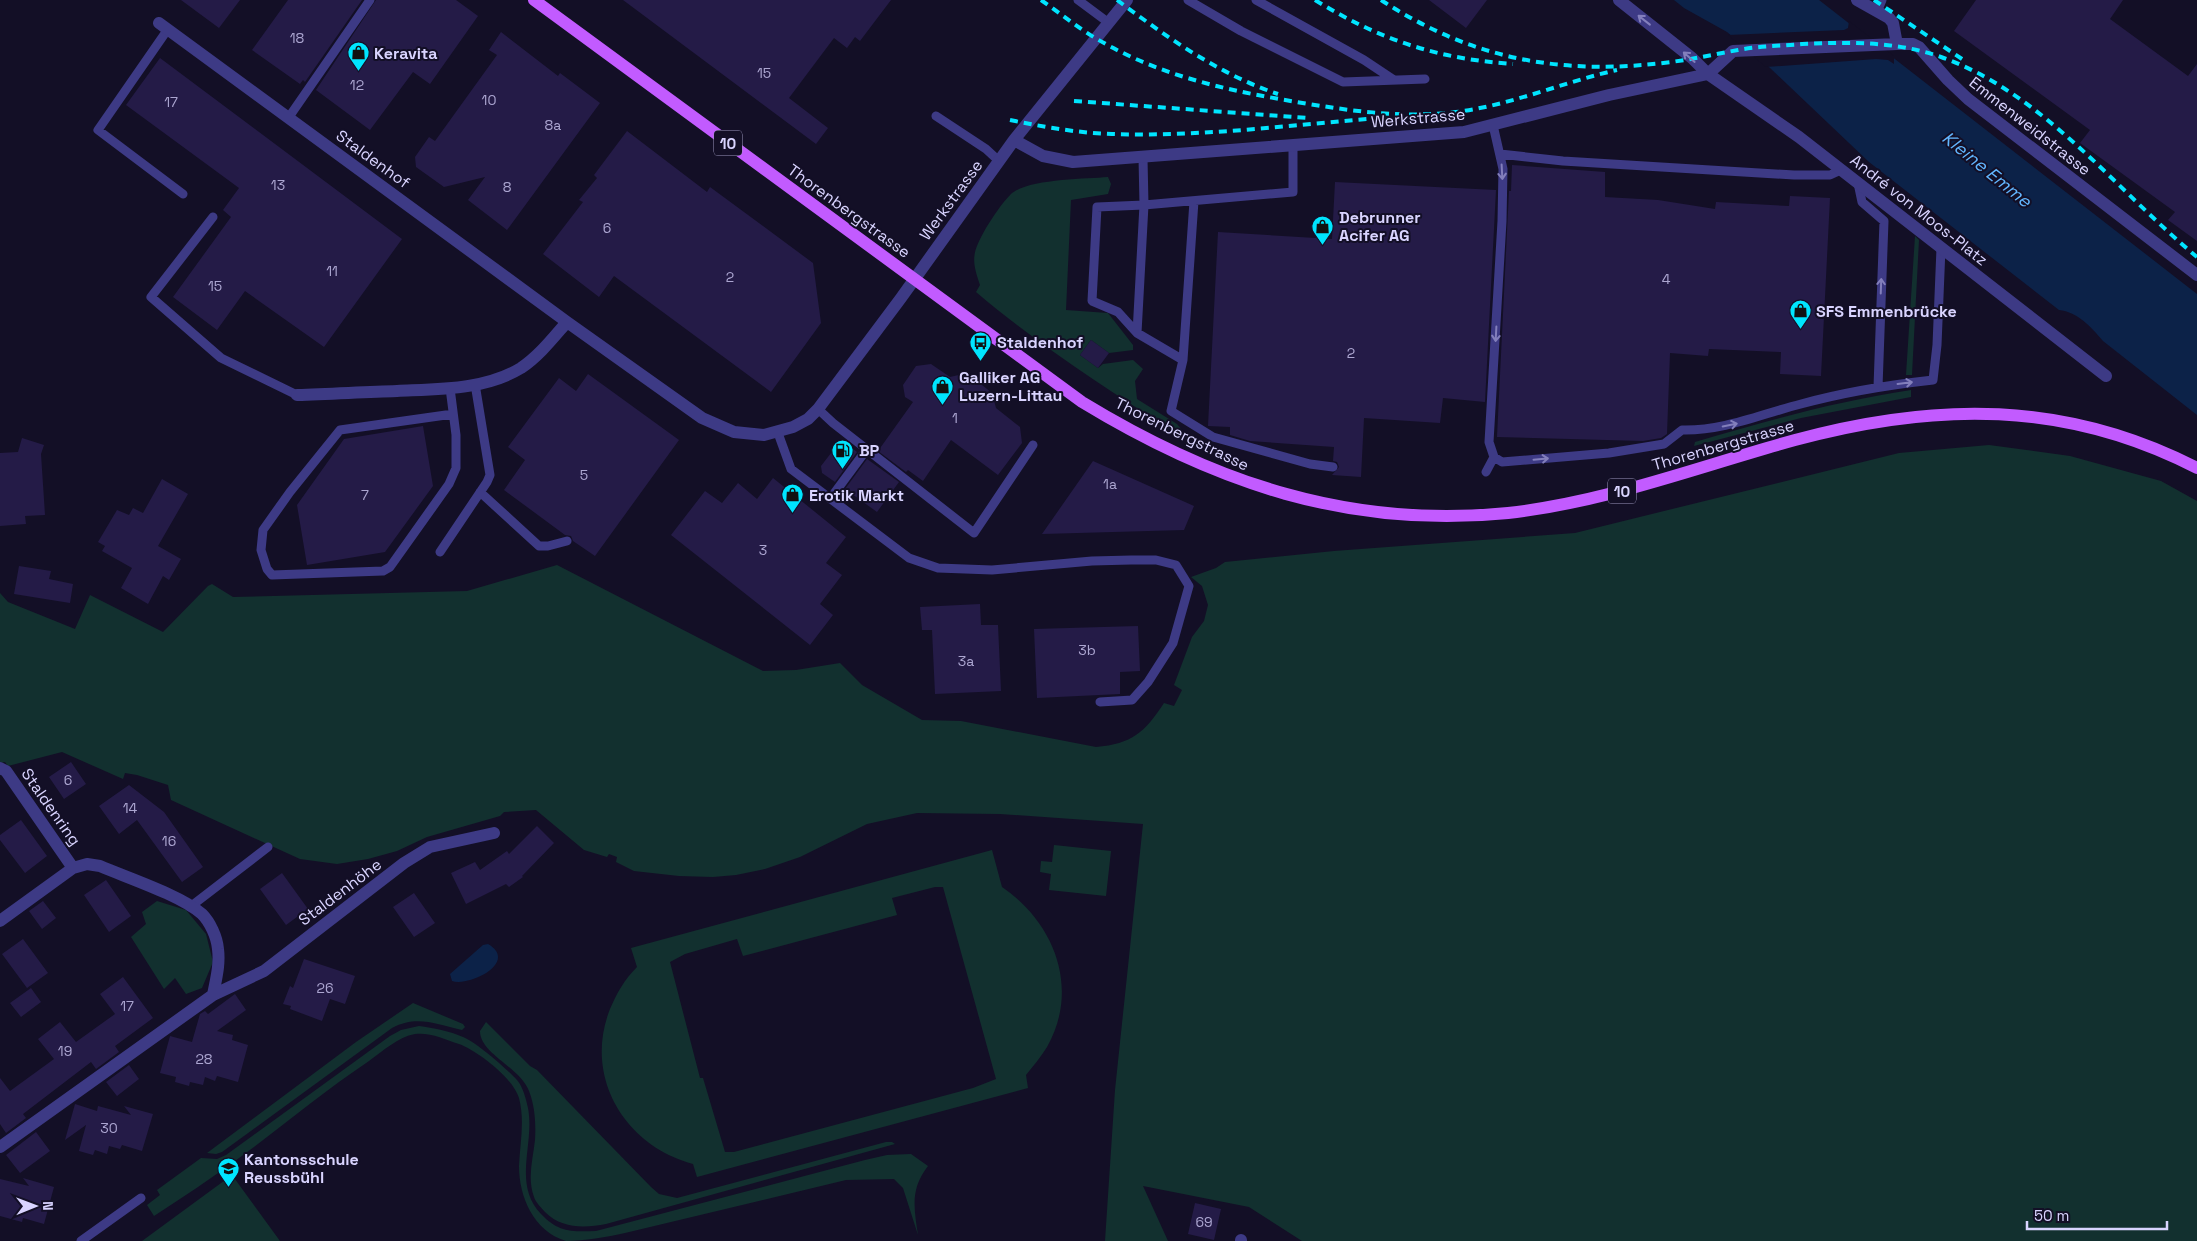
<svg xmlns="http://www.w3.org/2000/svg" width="2197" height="1241" font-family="'Space Grotesk',sans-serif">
	<rect width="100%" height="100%" fill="#130f26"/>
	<path fill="#12302f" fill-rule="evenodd" d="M 1108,177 L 1111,184 L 1108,194 L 1071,200 L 1066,310 L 1108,313 L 1133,345 L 1133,350 L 1109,353 L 1091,340 L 1080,355 L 1098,368 L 1103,364 L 1133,360 L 1143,369 L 1135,381 L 1137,399 L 1177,424 L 1183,431 L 1171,430 C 1104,387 1037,344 976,292 L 980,285 C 971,259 972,253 986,228 C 993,217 1001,204 1011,194 C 1027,179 1085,179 1108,177 Z
		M 1915,236 L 1919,240 L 1912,375 L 1906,375 Z
		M 1911,390 L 1911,397 L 1801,418 L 1694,446 L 1695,442 C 1766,421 1837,401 1911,390 Z
		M 1989,445 L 2070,456 L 2161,481 L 2197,501 L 2197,1241 L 1302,1241 L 1249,1207 L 1143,1186 L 1168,1241 L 1105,1241 L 1115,1090 L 1143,824 L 1000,814 L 917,813 L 867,824 L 800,857 L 765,869 L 736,875 L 713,877 L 679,876 L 634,871 L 616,862 L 617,857 L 609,854 L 607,857 L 584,850 L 536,810 L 504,812 L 500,816 L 427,837 L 397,851 L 368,859 L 337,864 L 300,859 L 171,800 L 168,785 L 137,775 L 125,773 L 123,779 L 62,752 L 8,766 L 5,762 L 0,763 L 0,593 L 8,602 L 75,629 L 90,595 L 163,632 L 208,586 L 212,584 L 233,597 L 467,591 L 557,565 L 763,671 L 796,670 L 840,663 L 862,685 L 922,720 L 961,721 L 1096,747 C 1132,744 1145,732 1164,703 L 1174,706 L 1182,690 L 1174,685 L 1192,637 L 1204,621 L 1208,605 L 1202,586 L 1191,577 L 1216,568 L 1225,562 L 1334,551 L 1575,533 L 1899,453 Z
		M 1054,845 L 1111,851 L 1106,896 L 1049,890 L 1051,874 L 1040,872 L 1041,861 L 1052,862 Z
		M 992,850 L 1002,887 C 1055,923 1080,989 1047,1047 C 1041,1057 1033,1066 1026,1075 L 1028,1088 L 697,1177 L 693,1164 C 625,1146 583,1077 610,1009 C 617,993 624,980 637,967 L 631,948 ZM 935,887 L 943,887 L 996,1079 L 973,1088 L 734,1152 L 725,1152 L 703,1078 L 700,1078 L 670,962 L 685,954 L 737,939 L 743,956 L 897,915 L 892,898 Z
		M 157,901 L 186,910 L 206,934 L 213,962 L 202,988 L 186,994 L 175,978 L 164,989 L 131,937 L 146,924 L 142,912 Z
		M 413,1003 L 463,1024 L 465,1027 L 462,1030 C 435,1024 417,1015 392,1028 L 222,1152 L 216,1154 L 207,1153 L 356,1042 Z
		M 486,1022 L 530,1066 L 537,1070 L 651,1187 L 659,1194 L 677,1198 L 886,1142 L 892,1142 L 895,1144 L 606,1224 C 585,1228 562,1229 545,1212 C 541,1207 536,1203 534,1197 C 527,1178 533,1159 535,1140 C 536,1124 535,1106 529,1091 C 520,1067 480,1054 480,1031 Z
		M 419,1026 C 433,1028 450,1031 463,1037 C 476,1042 507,1069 517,1080 C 523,1087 526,1099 528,1108 C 535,1144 512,1184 541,1214 C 558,1232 571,1232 596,1231 L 865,1160 L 887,1155 L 911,1154 L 928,1166 C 910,1189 914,1208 918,1235 L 903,1188 L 894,1179 L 846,1180 L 625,1233 C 607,1237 584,1241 566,1241 C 533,1231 519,1196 519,1166 C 520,1143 525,1121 519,1098 C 513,1078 478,1051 459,1044 C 445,1039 429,1032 415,1034 C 398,1037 383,1051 369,1061 C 324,1091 283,1126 239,1158 C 212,1178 183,1197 154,1216 L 147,1205 L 160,1195 L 157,1190 L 201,1158 L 217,1159 L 226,1155 L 390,1036 L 401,1030 Z
		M 232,1175 L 280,1241 L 142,1241 Z"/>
	<path fill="#0c2248" d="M 1674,0 L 1819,0 L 2197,294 L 2197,415 L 2103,341 C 2091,327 2078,312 2059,310 L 1869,162 L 1769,67 L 1727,32 L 1684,8 Z
		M 488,944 C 519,962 470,987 452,981 L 450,974 L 483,945 Z"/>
	<path fill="#130f26" d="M 1849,21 L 1894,56 L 1894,64 L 1888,60 L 1876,59 L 1766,67 L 1728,35 L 1844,30 L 1848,28 Z"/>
	<path fill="#241b47" d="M 181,0 L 240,0 L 219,28 Z
		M 288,0 L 362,0 L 305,82 L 303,80 L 300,84 L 252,50 Z
		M 376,0 L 456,0 L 478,16 L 430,84 L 413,72 L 370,130 L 316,90 Z
		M 623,0 L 891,0 L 860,41 L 855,37 L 847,48 L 834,38 L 789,98 L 828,128 L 816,144 Z
		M 1429,0 L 1487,0 L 1466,28 Z
		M 1976,0 L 2123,0 L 2110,19 L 2188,76 L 2197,64 L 2197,241 L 2168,220 L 2175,212 L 2080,143 L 2090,130 L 1954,31 Z
		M 501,32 L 558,76 L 560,73 L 600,103 L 507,230 L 468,200 L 485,177 L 444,187 L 416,167 L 415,157 L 429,137 L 435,141 L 497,55 L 489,50 Z
		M 160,58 L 402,239 L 324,347 L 245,291 L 217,330 L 173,297 L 231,217 L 223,210 L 239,188 L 126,105 Z
		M 627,131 L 707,192 L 710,187 L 813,263 L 821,323 L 771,392 L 614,276 L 599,297 L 543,254 L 583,202 L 579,200 L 597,178 L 594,175 Z
		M 1512,165 L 1605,172 L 1605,197 L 1658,200 L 1715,209 L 1716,202 L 1789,206 L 1790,196 L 1830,198 L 1821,376 L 1780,374 L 1781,352 L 1709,349 L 1708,356 L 1670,353 L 1667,434 L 1661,438 L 1643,441 L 1497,437 L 1509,191 L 1511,191 Z
		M 1335,182 L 1496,190 L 1485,402 L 1443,398 L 1440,423 L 1364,418 L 1361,477 L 1332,475 L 1339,467 L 1337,462 L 1333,461 L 1334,447 L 1250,441 L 1230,435 L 1230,427 L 1208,426 L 1218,232 L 1332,239 Z
		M 1091,340 L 1109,353 L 1098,368 L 1080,355 Z
		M 931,364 L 950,377 L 967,373 L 992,393 L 996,408 L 1020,427 L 1022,443 L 998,475 L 951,440 L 923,481 L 908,470 L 906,472 L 878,451 L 913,402 L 905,397 L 903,385 L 916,366 Z
		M 588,374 L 679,440 L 595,556 L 573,541 L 571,536 L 565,535 L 504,490 L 525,460 L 508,447 L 559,378 L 576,391 Z
		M 423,426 L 433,486 L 385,552 L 307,565 L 297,505 L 344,439 Z
		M 22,438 L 44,445 L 41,454 L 45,515 L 25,516 L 26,524 L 0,526 L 0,453 L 18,452 Z
		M 844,442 L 857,452 L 835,482 L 822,473 L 821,466 L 838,444 Z
		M 867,459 L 899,482 L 877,512 L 845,489 Z
		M 1093,461 L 1194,506 L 1184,530 L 1042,534 Z
		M 773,478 L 846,537 L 826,563 L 842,575 L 820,604 L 833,615 L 810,645 L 671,535 L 705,491 L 722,503 L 738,483 L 757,499 Z
		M 162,479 L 188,494 L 158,546 L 181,559 L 169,580 L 163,576 L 148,604 L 121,588 L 132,568 L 102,551 L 105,546 L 98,542 L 117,510 L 129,515 L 133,508 L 143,513 Z
		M 19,566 L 51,571 L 49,579 L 73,584 L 70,603 L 14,594 Z
		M 980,604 L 981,625 L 998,625 L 1001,691 L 935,694 L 932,630 L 922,630 L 920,607 Z
		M 1138,626 L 1140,671 L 1120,672 L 1120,694 L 1037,698 L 1034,629 Z
		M 71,762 L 86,784 L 64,799 L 49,777 Z
		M 129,785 L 164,812 L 203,867 L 182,882 L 137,820 L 119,834 L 99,806 Z
		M 21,820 L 47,856 L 25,873 L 0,840 L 0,835 Z
		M 537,826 L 554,843 L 522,876 L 523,877 L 509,887 L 506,884 L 466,904 L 451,873 L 475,862 L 480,870 L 507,851 L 509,854 Z
		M 282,873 L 308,909 L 286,925 L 260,889 Z
		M 106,880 L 131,916 L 109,932 L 84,895 Z
		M 414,893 L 435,923 L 414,937 L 393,907 Z
		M 43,901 L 56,918 L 42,929 L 29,911 Z
		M 23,939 L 48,973 L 27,988 L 2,954 Z
		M 304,959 L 355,976 L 345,1004 L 330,999 L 322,1021 L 290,1009 L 291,1006 L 283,1004 L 290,986 L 293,988 Z
		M 123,977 L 153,1018 L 115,1046 L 119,1052 L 96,1069 L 91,1062 L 23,1114 L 26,1118 L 6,1133 L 0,1124 L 0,1078 L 10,1091 L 54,1059 L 38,1039 L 60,1022 L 76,1042 L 115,1014 L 100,994 Z
		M 31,988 L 41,1002 L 21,1017 L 10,1003 Z
		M 235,994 L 246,1010 L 217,1031 L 233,1035 L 232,1040 L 248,1045 L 238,1082 L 217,1076 L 215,1081 L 205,1077 L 203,1085 L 190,1082 L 189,1086 L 175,1082 L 176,1077 L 160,1073 L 170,1036 L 192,1042 L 200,1014 L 205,1011 L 208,1014 Z
		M 129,1065 L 139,1079 L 117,1096 L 106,1082 Z
		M 75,1104 L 97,1111 L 98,1106 L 131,1115 L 124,1106 L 153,1114 L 142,1151 L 122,1145 L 120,1149 L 109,1146 L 107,1154 L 95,1150 L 93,1155 L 79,1151 L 86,1125 L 65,1140 Z
		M 36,1132 L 50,1151 L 20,1173 L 6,1155 Z
		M 23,1178 L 54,1187 L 44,1224 L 23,1218 L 22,1222 L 0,1216 L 0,1179 L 29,1186 Z
		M 1195,1203 L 1221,1209 L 1214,1240 L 1188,1234 Z"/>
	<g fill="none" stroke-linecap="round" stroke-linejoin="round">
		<path stroke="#3d3a85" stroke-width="9" d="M 1078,0 L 1109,23
			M 1188,0 L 1241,31 L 1343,82 L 1425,79
			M 1256,0 L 1364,60 L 1394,80
			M 1877,12 L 1882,0
			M 168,29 L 98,130 L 183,194
			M 936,116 L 986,149 L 999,161
			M 289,117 L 370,0
			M 1493,125 L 1503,169 L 1502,221 L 1489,442 L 1494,457 L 1502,462 L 1609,453 L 1664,444 L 1682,430 C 1724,431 1761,414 1801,404 C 1845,392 1888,385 1933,380 L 1937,345 L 1941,248
			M 1500,154 L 1563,161 L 1794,175 L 1830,175 L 1841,170
			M 1143,158 L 1144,205 L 1293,192 L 1293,146
			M 1858,183 L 1862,202 L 1884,221 L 1878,387
			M 213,217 L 151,297 L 221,358 L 297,395
			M 1137,333 L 1144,205 L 1097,207 L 1092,301 L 1118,312 L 1137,333 L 1183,360 L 1194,201
			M 1183,360 L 1171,411 L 1213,437 L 1310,464 L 1333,467
			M 450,388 L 456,435 L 456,468 L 449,484 L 390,567 L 383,571 L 272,575 L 267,569 L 261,550 L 263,530 L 290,492 L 340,430 L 453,414
			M 818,409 L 833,423 L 974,533 L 1033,445
			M 778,433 L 791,469 L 909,558 L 938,568 L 992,570 L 1092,561 L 1131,560 L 1156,560 L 1176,565 L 1189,586 L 1173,643 L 1148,682 L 1132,700 L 1100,702
			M 1486,472 L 1494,457
			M 480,492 L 539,546 L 548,546 L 567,541
			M 830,499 L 867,449
			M 440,552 L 487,482 L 490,475 L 475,384
			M 190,907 L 268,847
			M 81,1241 L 141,1198"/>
		<path stroke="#3d3a85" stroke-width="12" d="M 1619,0 L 1692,58 L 1708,74 L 1799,137 L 2106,376
			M 1857,0 L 1889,18 L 1893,23 L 1897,44 L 1913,44 L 1919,47 L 1948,80 L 1968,99 L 2197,275
			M 159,23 L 567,322 L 702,418 L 734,432 L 764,435 L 793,427 L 808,419 L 818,409 L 901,298 L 1014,140 L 1127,0
			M 1708,74 L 1733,51 L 1897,44
			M 1014,140 L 1043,156 L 1073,162 L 1464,132 L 1609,95 L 1708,74
			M 297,395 C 331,394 364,392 397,391 C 438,389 485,390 521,368 C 539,356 553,338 567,322
			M 0,768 L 6,771 L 73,868
			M 0,921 L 73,868 L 87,864 L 100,866 C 128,878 180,895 202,914 C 210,922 217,937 218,949 C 220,965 216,979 213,995
			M 0,1147 L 213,995 L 264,971 L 404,863 L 430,847 L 494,833
			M 1241,1240 L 1241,1241"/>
		<path stroke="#c25bff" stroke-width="12" d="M 534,0 L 1082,402 C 1215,483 1350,529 1508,513 C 1607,502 1700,466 1795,440 C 1935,402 2065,400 2197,468"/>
		<path stroke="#00e5ff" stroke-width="4" stroke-dasharray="8 6" stroke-linecap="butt" d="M 1041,0 C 1060,13 1078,28 1097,39 C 1163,78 1235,92 1309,104 C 1358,112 1407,118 1456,112 C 1512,105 1563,82 1617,70
			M 1117,0 C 1167,37 1218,74 1278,94
			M 1315,0 C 1380,40 1438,59 1513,64
			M 1381,0 C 1473,60 1563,76 1671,62 C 1694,59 1716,54 1738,50 C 1759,46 1781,46 1802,44 C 1849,42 1896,41 1941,57 C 2043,93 2115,189 2197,257
			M 1874,0 L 1965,61
			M 1074,101 L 1308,118
			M 1010,120 C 1044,127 1078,133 1112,134 C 1201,137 1291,125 1379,118"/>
	</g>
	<defs><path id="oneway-shaft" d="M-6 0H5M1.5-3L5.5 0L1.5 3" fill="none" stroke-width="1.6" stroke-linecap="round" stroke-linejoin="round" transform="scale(1.25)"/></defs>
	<g stroke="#837fbc">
		<use href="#oneway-shaft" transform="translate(1644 20) rotate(-142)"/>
		<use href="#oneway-shaft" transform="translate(1689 57) rotate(-139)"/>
		<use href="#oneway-shaft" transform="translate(1502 172) rotate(87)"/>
		<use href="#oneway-shaft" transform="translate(1881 286) rotate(-88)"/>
		<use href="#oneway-shaft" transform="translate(1496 334) rotate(93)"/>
		<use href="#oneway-shaft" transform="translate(1905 383) rotate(-7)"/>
		<use href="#oneway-shaft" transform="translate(1730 425) rotate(-11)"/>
		<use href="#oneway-shaft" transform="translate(1541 459) rotate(-5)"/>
	</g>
	<defs>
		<symbol id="shop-pin" viewBox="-11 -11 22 30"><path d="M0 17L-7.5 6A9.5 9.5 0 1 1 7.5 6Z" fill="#00e5ff" stroke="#130f26"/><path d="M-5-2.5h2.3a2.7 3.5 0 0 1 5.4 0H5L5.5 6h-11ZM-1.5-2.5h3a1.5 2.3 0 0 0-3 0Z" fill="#111"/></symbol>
		<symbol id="bus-pin" viewBox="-11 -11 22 30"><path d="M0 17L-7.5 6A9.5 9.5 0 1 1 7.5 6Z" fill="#00e5ff" stroke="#130f26"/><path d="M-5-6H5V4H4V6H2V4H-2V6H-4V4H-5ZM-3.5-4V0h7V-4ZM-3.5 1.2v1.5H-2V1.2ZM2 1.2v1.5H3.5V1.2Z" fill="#111"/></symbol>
		<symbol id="fuel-pin" viewBox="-11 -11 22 30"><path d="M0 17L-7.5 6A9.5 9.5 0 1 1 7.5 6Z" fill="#00e5ff" stroke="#130f26"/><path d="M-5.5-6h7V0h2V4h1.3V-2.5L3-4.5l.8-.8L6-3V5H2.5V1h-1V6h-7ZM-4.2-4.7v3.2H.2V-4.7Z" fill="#111"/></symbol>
		<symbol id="school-pin" viewBox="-11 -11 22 30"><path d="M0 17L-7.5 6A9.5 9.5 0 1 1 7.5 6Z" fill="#00e5ff" stroke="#130f26"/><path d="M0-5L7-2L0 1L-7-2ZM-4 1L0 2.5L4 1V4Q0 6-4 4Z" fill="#111"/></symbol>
	</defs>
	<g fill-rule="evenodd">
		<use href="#shop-pin" x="346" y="40" width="25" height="34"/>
		<use href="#shop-pin" x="1310" y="214" width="25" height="34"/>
		<use href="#shop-pin" x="1788" y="298" width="25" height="34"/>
		<use href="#bus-pin" x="968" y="330" width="25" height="34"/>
		<use href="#shop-pin" x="930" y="374" width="25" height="34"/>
		<use href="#fuel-pin" x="830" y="438" width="25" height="34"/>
		<use href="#shop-pin" x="780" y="482" width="25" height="34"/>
		<use href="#school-pin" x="216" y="1156" width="25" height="34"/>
	</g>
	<g text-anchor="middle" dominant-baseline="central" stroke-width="4" stroke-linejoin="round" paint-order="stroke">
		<g font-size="14" fill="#aca6d1">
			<text x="297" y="38">18</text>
			<text x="764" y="73">15</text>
			<text x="357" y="85">12</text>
			<text x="489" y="100">10</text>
			<text x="171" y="102">17</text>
			<text x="553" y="125">8a</text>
			<text x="278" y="185">13</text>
			<text x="507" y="187">8</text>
			<text x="607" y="228">6</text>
			<text x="332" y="271">11</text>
			<text x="730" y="277">2</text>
			<text x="1666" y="279">4</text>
			<text x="215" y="286">15</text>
			<text x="1351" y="353">2</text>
			<text x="955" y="418">1</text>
			<text x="584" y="475">5</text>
			<text x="1110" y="484">1a</text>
			<text x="365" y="495">7</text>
			<text x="763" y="550">3</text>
			<text x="1087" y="650">3b</text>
			<text x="966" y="661">3a</text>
			<text x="68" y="780">6</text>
			<text x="130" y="808">14</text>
			<text x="169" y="841">16</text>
			<text x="325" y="988">26</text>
			<text x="127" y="1006">17</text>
			<text x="65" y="1051">19</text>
			<text x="204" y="1059">28</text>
			<text x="109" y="1128">30</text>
			<text x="1204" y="1222">69</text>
		</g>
		<g fill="#130f26" stroke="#9e99be" stroke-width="1">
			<rect x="714" y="130.5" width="28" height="25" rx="4"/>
			<rect x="1608" y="478.5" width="28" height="25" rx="4"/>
		</g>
		<g font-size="15" font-weight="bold" fill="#d9d4ff">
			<text x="728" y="143">10</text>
			<text x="1622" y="491">10</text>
		</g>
		<g font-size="16" font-weight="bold" fill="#d9d4ff" stroke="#130f26" text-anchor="start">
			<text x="374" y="53">Keravita</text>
			<text x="1339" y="217">Debrunner<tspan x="1339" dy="18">Acifer AG</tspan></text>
			<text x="1816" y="311">SFS Emmenbrücke</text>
			<text x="997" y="342">Staldenhof</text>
			<text x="959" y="377">Galliker AG<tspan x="959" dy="18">Luzern-Littau</tspan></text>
			<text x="859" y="450">BP</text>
			<text x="809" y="495">Erotik Markt</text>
			<text x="244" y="1159">Kantonsschule<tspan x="244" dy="18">Reussbühl</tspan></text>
		</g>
		<g font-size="16" fill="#d9d4ff" stroke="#130f26">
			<text transform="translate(1418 118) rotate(-5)">Werkstrasse</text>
			<text transform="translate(2030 126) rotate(38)">Emmenweidstrasse</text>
			<text transform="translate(373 159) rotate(36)">Staldenhof</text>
			<text transform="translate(951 200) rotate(-54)">Werkstrasse</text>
			<text transform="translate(1919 210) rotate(38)">André von Moos-Platz</text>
			<text transform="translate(849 211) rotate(36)">Thorenbergstrasse</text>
			<text transform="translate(1182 434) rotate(26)">Thorenbergstrasse</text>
			<text transform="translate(1723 445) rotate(-16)">Thorenbergstrasse</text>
			<text transform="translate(51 807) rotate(55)">Staldenring</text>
			<text transform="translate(340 892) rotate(-37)">Staldenhöhe</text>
		</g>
		<g font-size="18" font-style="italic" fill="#62b6ff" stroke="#130f26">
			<text transform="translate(1987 169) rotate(39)">Kleine Emme</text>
		</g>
	</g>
	<g transform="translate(35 1206) rotate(89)" stroke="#130f26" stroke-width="4" paint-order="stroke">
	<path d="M0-4L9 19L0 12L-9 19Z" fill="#d9d4ff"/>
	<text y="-8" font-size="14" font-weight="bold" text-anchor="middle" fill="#d9d4ff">N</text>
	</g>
	<path d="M2027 1221v8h140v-8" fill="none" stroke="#d9d4ff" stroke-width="2.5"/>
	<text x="2034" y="1221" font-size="15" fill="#d9d4ff" stroke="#130f26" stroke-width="4" paint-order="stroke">50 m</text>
</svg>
